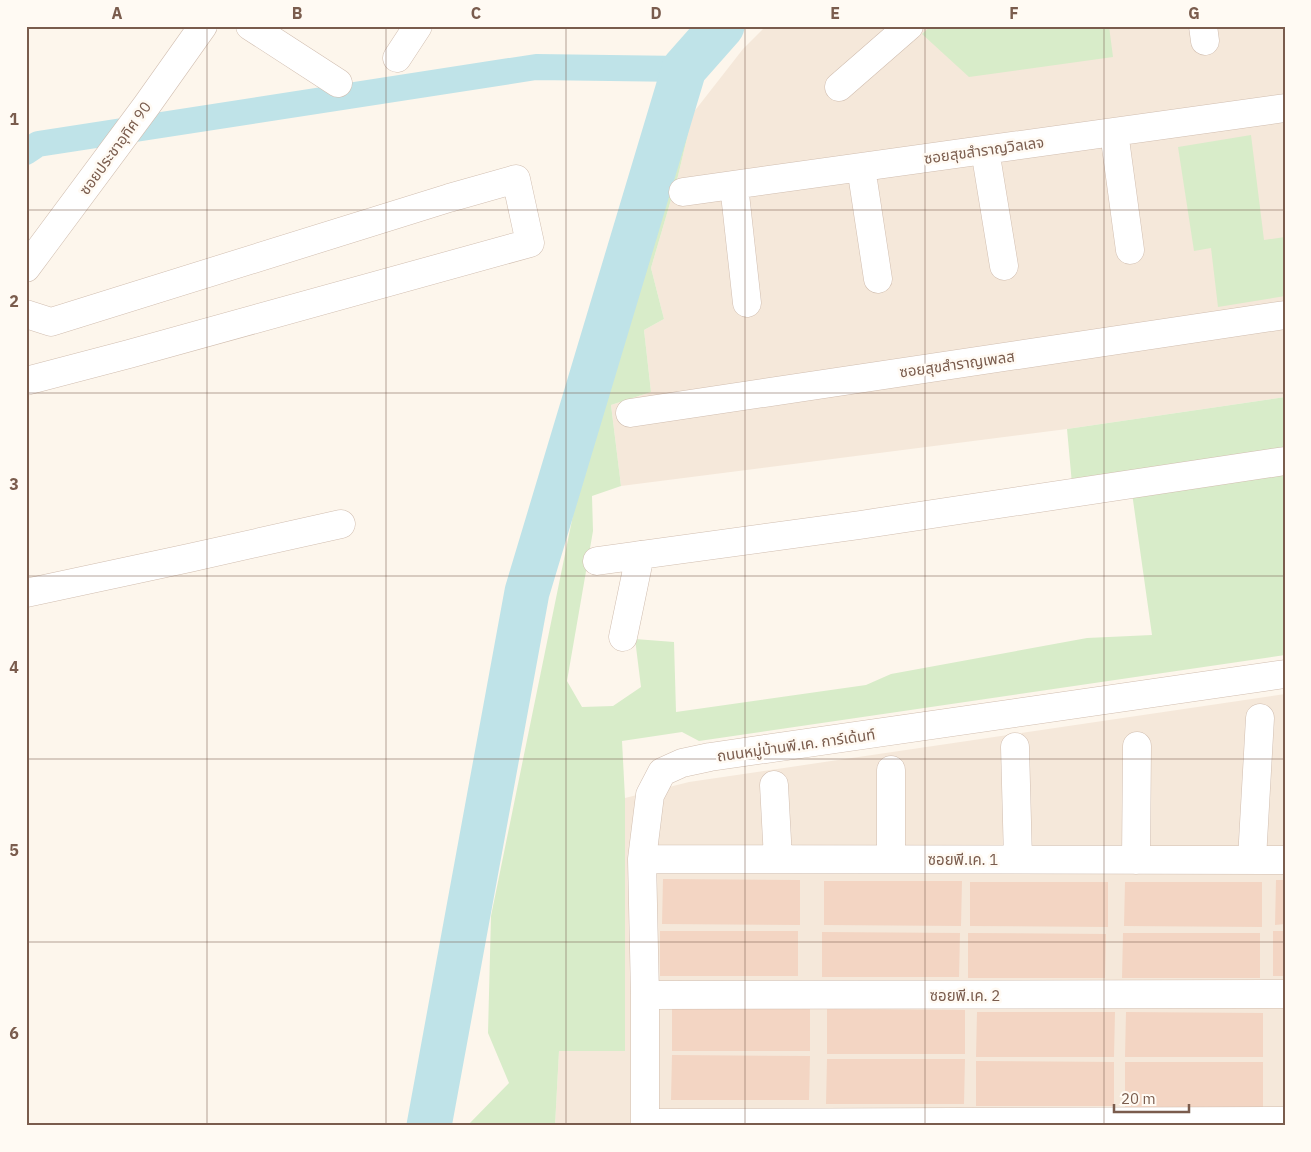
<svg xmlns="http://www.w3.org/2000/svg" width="1311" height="1152" font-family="'IBM Plex Sans','Noto Sans Thai',sans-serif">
	<rect width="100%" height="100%" fill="#fdf6ec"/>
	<path fill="#f5e8da" d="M 766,26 L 1285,26 L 1285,397 L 1067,429 L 621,486 L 611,405 L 651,392 L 644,330 L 664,319 L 651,268 L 678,176 L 693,113 L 743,49 Z
		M 1285,694 L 1285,1126 L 555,1126 L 559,1051 L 625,1050 L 625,798 L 689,782 Z"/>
	<path fill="#d8ecc9" d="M 931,26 L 1109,26 L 1113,57 L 969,77 L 922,34 Z
		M 693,113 L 678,176 L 651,268 L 664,319 L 644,330 L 651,392 L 611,405 L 621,486 L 592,496 L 593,531 L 567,681 L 582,707 L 613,706 L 641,687 L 635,639 L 674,642 L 676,712 L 866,685 L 891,674 L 1087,638 L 1152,635 L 1132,493 L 1285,471 L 1285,655 L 699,741 L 682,732 L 622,741 L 625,798 L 625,1051 L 559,1051 L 555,1126 L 467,1126 L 509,1083 L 488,1033 L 491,916 L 590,432 L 625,329 L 667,188 Z
		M 1251,135 L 1264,240 L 1285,237 L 1285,296 L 1218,307 L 1211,248 L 1194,251 L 1178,147 Z
		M 1285,397 L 1285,452 L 1072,484 L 1067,429 Z"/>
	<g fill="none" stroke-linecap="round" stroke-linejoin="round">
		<path stroke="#bfe3e8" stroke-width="26" d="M 26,152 L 38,144 L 536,67 L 684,69"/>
		<path stroke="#bfe3e8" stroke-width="45" d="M 429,1126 L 527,592 L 684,69 L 722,26"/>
	</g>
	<path fill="#f3d5c3" d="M 663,879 L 800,880 L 800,925 L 662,924 Z
		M 1276,880 L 1285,880 L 1285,924 L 1275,925 Z
		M 824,881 L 962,881 L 961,926 L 824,925 Z
		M 970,882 L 1108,882 L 1108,927 L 970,926 Z
		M 1125,882 L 1262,882 L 1262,927 L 1124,926 Z
		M 660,931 L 798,931 L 798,976 L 660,976 Z
		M 1273,931 L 1285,931 L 1285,976 L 1273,976 Z
		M 822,932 L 960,933 L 959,977 L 822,977 Z
		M 968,933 L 1106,934 L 1105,978 L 968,978 Z
		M 1123,933 L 1260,933 L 1260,978 L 1122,978 Z
		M 672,1006 L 810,1006 L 810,1051 L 672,1051 Z
		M 827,1009 L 965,1010 L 965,1054 L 827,1054 Z
		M 977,1012 L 1115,1012 L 1114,1057 L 976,1057 Z
		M 1126,1012 L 1263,1013 L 1263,1057 L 1125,1057 Z
		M 672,1055 L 810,1056 L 809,1100 L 671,1100 Z
		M 827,1059 L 965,1059 L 964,1104 L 826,1104 Z
		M 976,1061 L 1114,1062 L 1114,1106 L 976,1106 Z
		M 1125,1062 L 1263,1062 L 1263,1107 L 1125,1107 Z"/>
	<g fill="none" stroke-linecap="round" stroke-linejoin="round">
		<defs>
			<path id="minor" d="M 250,26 L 338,83
				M 1203,26 L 1205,41
				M 397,58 L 418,26
				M 839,87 L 909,26
				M 1114,132 L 1130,250
				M 985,150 L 1004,266
				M 861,167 L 878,279
				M 734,185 L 747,303
				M 683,192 L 1285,108
				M 26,268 L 147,105 L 203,26
				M 26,314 L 51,322 L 449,198 L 516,179 L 530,243 L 129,354 L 26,381
				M 630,413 L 1285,315
				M 597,561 L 860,525 L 1285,461
				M 26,593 L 189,558 L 341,524
				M 623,637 L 640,555
				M 1015,747 L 1018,859
				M 774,785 L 778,859
				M 642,859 L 1285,860
				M 891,859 L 891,770
				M 1252,859 L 1260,718
				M 1136,860 L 1137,746
				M 645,995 L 1285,994
				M 645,1123 L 1285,1121
				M 645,1126 L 645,995 L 642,859 L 650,795 L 662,772 L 682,763 L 710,757 L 1285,674"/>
		</defs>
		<use href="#minor" stroke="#d1beb0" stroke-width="29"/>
		<use href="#minor" stroke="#fff" stroke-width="28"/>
	</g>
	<path fill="none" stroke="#7a5c4d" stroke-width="1" stroke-opacity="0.55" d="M 207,26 L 207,1126M 386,26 L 386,1126M 566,26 L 566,1126M 745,26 L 745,1126M 925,26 L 925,1126M 1104,26 L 1104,1126M 26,210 L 1285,210M 26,393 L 1285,393M 26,576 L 1285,576M 26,759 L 1285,759M 26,942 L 1285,942"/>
	<g text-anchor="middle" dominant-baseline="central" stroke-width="5" stroke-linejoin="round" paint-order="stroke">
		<g font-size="15" fill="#7a5c4d" stroke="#fffaf3">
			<text transform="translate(115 148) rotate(-54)">ซอยประชาอุทิศ 90</text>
			<text transform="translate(984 150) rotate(-8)">ซอยสุขสำราญวิลเลจ</text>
			<text transform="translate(957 364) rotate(-8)">ซอยสุขสำราญเพลส</text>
			<text transform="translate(796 745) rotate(-8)">ถนนหมู่บ้านพี.เค. การ์เด้นท์</text>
			<text x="963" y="859">ซอยพี.เค. 1</text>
			<text x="965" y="995">ซอยพี.เค. 2</text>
		</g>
	</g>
	<rect width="1311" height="1152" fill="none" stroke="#fffaf3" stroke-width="55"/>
	<path d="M1114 1104v8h75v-8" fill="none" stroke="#7a5c4d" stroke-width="2.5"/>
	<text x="1121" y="1104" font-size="15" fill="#7a5c4d" stroke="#fffaf3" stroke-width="4" paint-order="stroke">20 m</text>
	<rect x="28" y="28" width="1256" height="1096" fill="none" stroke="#7a5c4d" stroke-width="2"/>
	<g font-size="16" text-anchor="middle" font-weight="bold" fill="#7a5c4d">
		<text x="117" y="19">A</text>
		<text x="297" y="19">B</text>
		<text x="476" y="19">C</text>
		<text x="656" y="19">D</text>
		<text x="835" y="19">E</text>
		<text x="1014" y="19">F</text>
		<text x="1194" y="19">G</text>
		<text x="14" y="125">1</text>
		<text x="14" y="307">2</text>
		<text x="14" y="490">3</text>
		<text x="14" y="673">4</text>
		<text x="14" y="856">5</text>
		<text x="14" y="1039">6</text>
	</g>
</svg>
